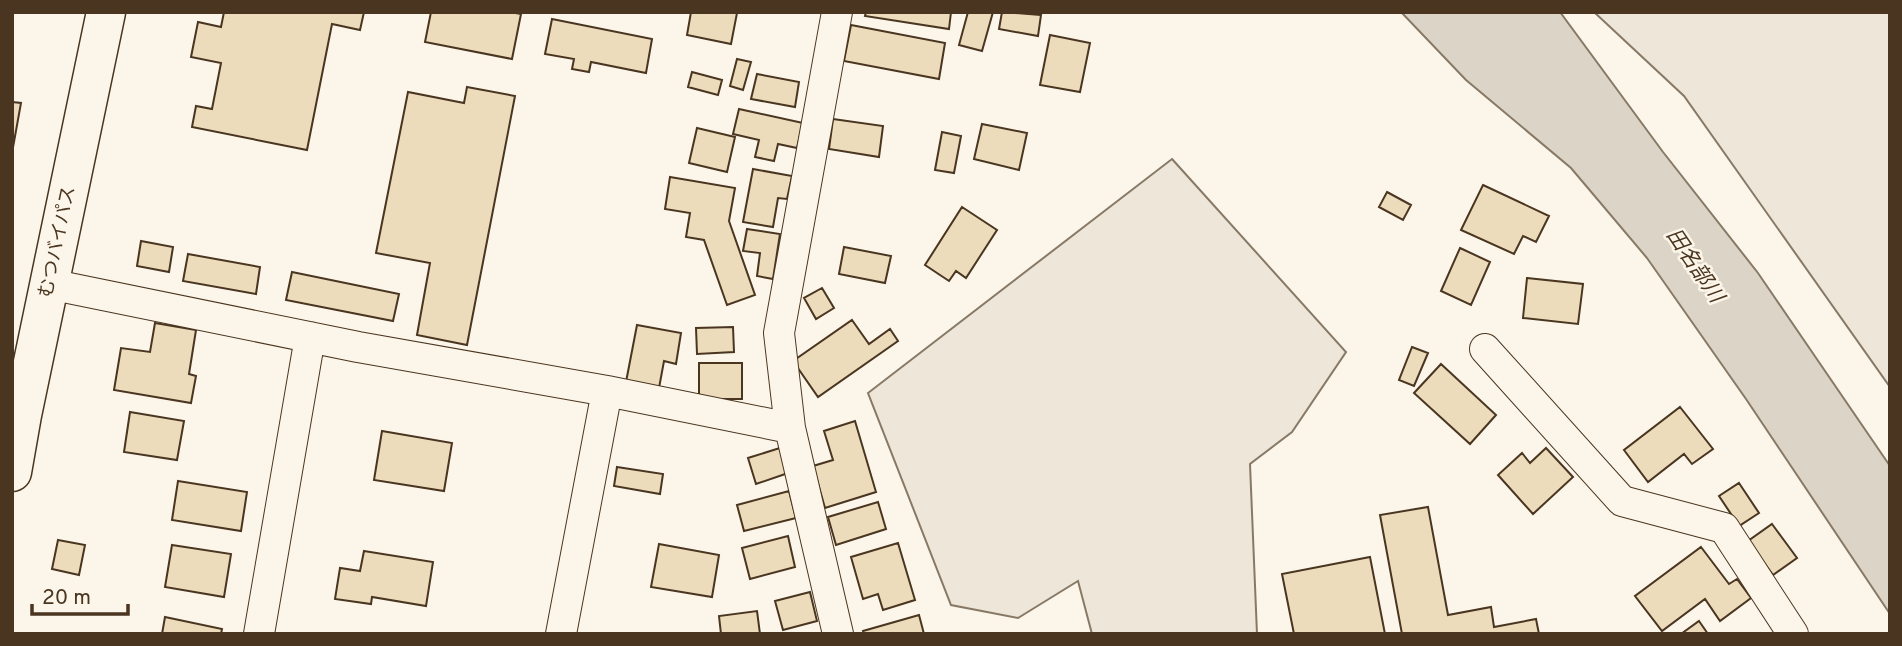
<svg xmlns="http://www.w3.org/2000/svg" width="1902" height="646" font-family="Overpass,'Noto Sans JP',sans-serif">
	<rect width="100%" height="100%" fill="#fbf6e9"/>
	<path fill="#ede6d9" stroke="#887966" stroke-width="2" d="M 1594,12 L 1890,12 L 1890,387 L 1684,96 Z
		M 1172,159 L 1346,352 L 1292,432 L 1250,464 L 1257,634 L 1092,634 L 1078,581 L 1018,618 L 951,605 L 868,393 Z"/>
	<path fill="#dcd4c6" stroke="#887966" stroke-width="2" d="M 1401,12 L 1560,12 L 1663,152 L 1758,273 L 1890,466 L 1890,614 L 1746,399 L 1647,258 L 1571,168 L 1466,80 Z"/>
	<path fill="#ecdcbc" stroke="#4a3520" stroke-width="2" d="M 224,12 L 364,12 L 360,30 L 332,24 L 307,150 L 192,127 L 196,106 L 212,109 L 221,63 L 191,57 L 198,22 L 221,27 Z
		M 431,12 L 510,12 L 521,14 L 512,59 L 425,42 Z
		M 691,12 L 737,13 L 731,44 L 687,35 Z
		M 866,12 L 951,12 L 949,29 L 865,16 Z
		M 968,12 L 993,12 L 982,51 L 959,45 Z
		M 1002,12 L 1041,15 L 1038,36 L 999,29 Z
		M 552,19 L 652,39 L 646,73 L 591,62 L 589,72 L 572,69 L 574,59 L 545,54 Z
		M 851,25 L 945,43 L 939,79 L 844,61 Z
		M 1050,35 L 1090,43 L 1080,92 L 1040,85 Z
		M 737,59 L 751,62 L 743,90 L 730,86 Z
		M 692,72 L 722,80 L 718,95 L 688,87 Z
		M 757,74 L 799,82 L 795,107 L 751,99 Z
		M 467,87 L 515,96 L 467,345 L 417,335 L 430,263 L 376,253 L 408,92 L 464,103 Z
		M 12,102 L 21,103 L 12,153 Z
		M 739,109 L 803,123 L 797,148 L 778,144 L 774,161 L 755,157 L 759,140 L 733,134 Z
		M 833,119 L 883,126 L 879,157 L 829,149 Z
		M 982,124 L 1027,133 L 1019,170 L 974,159 Z
		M 697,128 L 735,137 L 727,172 L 689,163 Z
		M 942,132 L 961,136 L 954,173 L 935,170 Z
		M 753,169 L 792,176 L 787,199 L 778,198 L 773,227 L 743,222 Z
		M 670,177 L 735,188 L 729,221 L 755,295 L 727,305 L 704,240 L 686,237 L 690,213 L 665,209 Z
		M 1483,185 L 1549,216 L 1536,242 L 1523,236 L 1514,254 L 1461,230 Z
		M 1387,192 L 1411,205 L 1403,220 L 1379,207 Z
		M 962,207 L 997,230 L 966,278 L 956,271 L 949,281 L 925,265 Z
		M 747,229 L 780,234 L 773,279 L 757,276 L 760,253 L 743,251 Z
		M 141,241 L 173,247 L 169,272 L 137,266 Z
		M 844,247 L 891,256 L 885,283 L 839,274 Z
		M 1460,248 L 1490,262 L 1471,305 L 1441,291 Z
		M 188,254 L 260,267 L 256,294 L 183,281 Z
		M 292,272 L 399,294 L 393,321 L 286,300 Z
		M 1527,278 L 1583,284 L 1578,324 L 1523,318 Z
		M 822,288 L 834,308 L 816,319 L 804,298 Z
		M 852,320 L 869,344 L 890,329 L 898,341 L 818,397 L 793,361 Z
		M 155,323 L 196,330 L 189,374 L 196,376 L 191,403 L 114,390 L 121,348 L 150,352 Z
		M 637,325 L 681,333 L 676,364 L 664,361 L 659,388 L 626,382 Z
		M 733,327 L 734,352 L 697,354 L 696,328 Z
		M 1412,347 L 1428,353 L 1414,386 L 1399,380 Z
		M 699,363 L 742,363 L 742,399 L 699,399 Z
		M 1441,364 L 1496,415 L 1470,444 L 1414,393 Z
		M 1680,407 L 1713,449 L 1692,464 L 1684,454 L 1648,482 L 1624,450 Z
		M 130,412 L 184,421 L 177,460 L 124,452 Z
		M 855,421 L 876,492 L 825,508 L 813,466 L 833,460 L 824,431 Z
		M 382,431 L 452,443 L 444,491 L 374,480 Z
		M 783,447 L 791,472 L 756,484 L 748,458 Z
		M 1546,448 L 1573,477 L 1533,514 L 1498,475 L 1522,453 L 1530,463 Z
		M 617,467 L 663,474 L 660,494 L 614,486 Z
		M 178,481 L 247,492 L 241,531 L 172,520 Z
		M 1739,483 L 1759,513 L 1739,526 L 1719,496 Z
		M 789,491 L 796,518 L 744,531 L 737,505 Z
		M 878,502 L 886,529 L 836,545 L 828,517 Z
		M 1428,507 L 1448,615 L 1491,607 L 1494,627 L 1536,619 L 1539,634 L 1402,634 L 1380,515 Z
		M 1772,524 L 1797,558 L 1773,575 L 1748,541 Z
		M 788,536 L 795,567 L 750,579 L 742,548 Z
		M 58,540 L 85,545 L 79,575 L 52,569 Z
		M 898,543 L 915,600 L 883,610 L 878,594 L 863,599 L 851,557 Z
		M 659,544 L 719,555 L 712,597 L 651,587 Z
		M 172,545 L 231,554 L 224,597 L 165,587 Z
		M 1701,547 L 1729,584 L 1737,579 L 1751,598 L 1720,621 L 1705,599 L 1662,631 L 1635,596 Z
		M 364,551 L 433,562 L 426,606 L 372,597 L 371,604 L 335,599 L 340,568 L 360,571 Z
		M 1370,557 L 1385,634 L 1294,634 L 1282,574 Z
		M 810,592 L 817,621 L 783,630 L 775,601 Z
		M 757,611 L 760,634 L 721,634 L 719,616 Z
		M 919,615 L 924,634 L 864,634 L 863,631 Z
		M 165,617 L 222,629 L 221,634 L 162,634 Z
		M 1699,621 L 1708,634 L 1681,634 Z"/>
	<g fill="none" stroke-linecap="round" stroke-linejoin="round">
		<defs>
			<path id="minor" d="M 837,12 L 779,333 L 790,428 L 838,634
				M 49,284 L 358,347 L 607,391 L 790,428
				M 1485,349 L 1622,501 L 1724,528 L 1793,634
				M 259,634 L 310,337
				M 561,634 L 607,391"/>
			<path id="trunk" d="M 12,472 L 22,415 L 106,12"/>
		</defs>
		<use href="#minor" stroke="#4a3520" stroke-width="32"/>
		<use href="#trunk" stroke="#4a3520" stroke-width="41"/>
		<use href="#minor" stroke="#fbf6e9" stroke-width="30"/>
		<use href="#trunk" stroke="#fbf6e9" stroke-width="38"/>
	</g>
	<g text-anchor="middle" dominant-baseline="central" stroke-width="5" stroke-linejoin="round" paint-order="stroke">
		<g font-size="19" fill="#4a3520" stroke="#fbf6e9">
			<text transform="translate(58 242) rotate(-78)">むつバイパス</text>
		</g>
		<g font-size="21" font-style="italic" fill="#4a3520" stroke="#fbf6e9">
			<text transform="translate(1694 266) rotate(56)">田名部川</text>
		</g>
	</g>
	<rect width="1902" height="646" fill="none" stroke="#4a3520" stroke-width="28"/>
	<path d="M32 604v10h96v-10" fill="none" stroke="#4a3520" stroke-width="3.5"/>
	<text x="42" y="604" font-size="21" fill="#4a3520" stroke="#fbf6e9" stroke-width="5" paint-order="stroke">20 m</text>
</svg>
